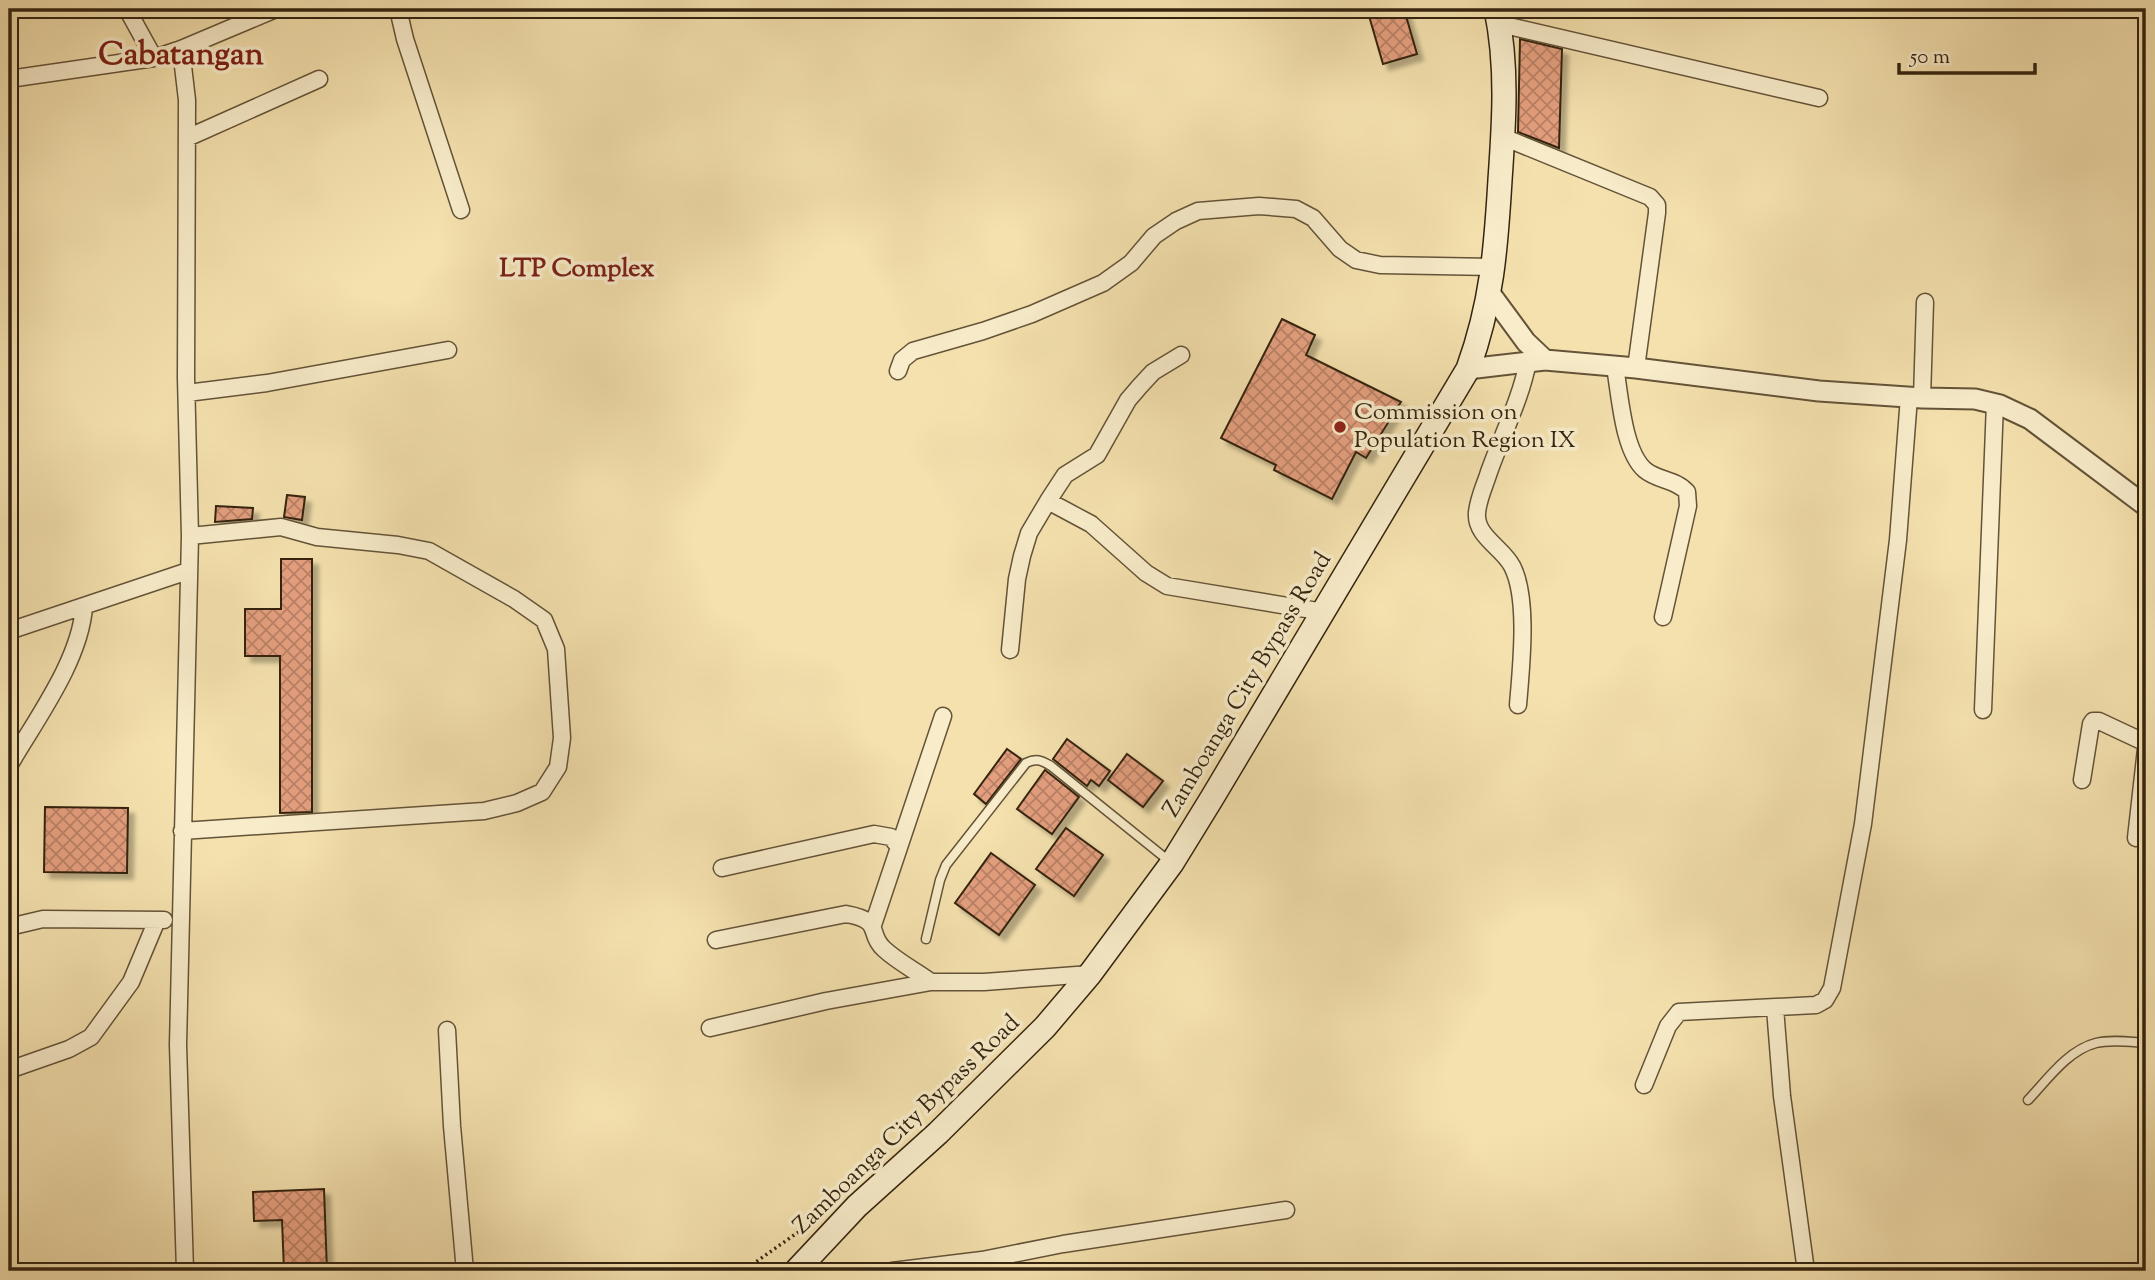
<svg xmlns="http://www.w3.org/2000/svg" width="2155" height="1280" font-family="'Sorts Mill Goudy',serif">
	<defs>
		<pattern id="building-cross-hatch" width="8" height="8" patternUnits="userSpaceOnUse" patternTransform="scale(1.75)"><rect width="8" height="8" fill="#e49f7e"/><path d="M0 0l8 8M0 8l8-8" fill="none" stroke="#ba8166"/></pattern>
		<filter id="shadow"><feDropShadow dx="6" dy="6" stdDeviation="2" flood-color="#0004"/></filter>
	</defs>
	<rect width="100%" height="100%" fill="#f4e1ae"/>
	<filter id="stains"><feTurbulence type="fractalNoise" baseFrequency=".00286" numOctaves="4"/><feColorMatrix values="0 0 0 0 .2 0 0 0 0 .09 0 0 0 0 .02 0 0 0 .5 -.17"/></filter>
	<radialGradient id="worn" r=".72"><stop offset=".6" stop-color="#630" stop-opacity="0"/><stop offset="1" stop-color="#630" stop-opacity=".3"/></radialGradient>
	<path fill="url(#building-cross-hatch)" stroke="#342410" stroke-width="2" filter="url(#shadow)" d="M 1367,9 L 1404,9 L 1417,54 L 1383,64 Z
		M 1520,39 L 1562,49 L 1559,148 L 1518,132 Z
		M 1282,319 L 1315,335 L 1306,355 L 1401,402 L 1366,458 L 1356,452 L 1332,499 L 1274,470 L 1276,465 L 1221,438 Z
		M 287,495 L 305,497 L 302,520 L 284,517 Z
		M 216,506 L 253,508 L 252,519 L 215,522 Z
		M 281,559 L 312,559 L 312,812 L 280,813 L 280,656 L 245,656 L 245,609 L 281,609 Z
		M 1067,739 L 1110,771 L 1099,786 L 1091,780 L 1087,786 L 1053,759 Z
		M 1007,749 L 1021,759 L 986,804 L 974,794 Z
		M 1127,754 L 1163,781 L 1143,807 L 1108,780 Z
		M 1045,770 L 1079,797 L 1052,834 L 1017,809 Z
		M 45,807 L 128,808 L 127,873 L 44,872 Z
		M 1066,828 L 1103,855 L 1074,896 L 1036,869 Z
		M 991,853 L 1035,885 L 999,935 L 955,903 Z
		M 324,1189 L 327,1271 L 284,1271 L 282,1220 L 254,1221 L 253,1192 Z"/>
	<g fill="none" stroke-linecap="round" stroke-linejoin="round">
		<defs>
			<path id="service" d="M 926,939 L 940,880 L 946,865 L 1026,763 C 1036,758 1041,760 1051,766 L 1169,861
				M 2028,1100 C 2047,1080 2068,1050 2096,1043 C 2111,1039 2131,1042 2146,1043"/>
			<path id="minor" d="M 127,9 L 154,58
				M 398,9 L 405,39 L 461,210
				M 1500,24 L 1819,98
				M 181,49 L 187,100 L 186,378 L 190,536 L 178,1045 L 185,1271
				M 9,79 L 154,58 L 181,49 L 276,9
				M 1503,137 L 1650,197 L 1657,205 L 1657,213 L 1636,368
				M 187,138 L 319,79
				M 1615,367 C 1620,395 1623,451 1645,470 C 1658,481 1676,479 1687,492 L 1688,506 L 1663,617
				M 898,371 L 902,360 L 913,351 L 983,331 L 1032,314 L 1103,283 L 1131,263 L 1154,236 L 1176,221 L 1198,211 L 1259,206 L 1296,209 L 1313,218 L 1340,249 L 1356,260 L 1380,265 L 1494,267
				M 187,393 L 267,383 L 448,350
				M 1922,398 L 1925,302
				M 1048,501 L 1091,524 L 1146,573 L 1167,586 L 1324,612
				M 9,631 L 188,571
				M 1010,650 L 1017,579 L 1022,556 L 1029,533 L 1048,501 L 1065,475 L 1097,455 L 1128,400 L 1140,386 L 1153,372 L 1181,355
				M 1518,705 C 1521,668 1529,598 1512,566 C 1503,548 1475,536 1477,513 C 1478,499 1485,485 1489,472 C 1502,435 1521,399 1528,361
				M 1983,710 L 1995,403
				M 9,766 C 36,719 80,661 84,607
				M 2082,780 L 2091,724 L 2093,721 L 2099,721 L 2146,743
				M 182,831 L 484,811 L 517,803 L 542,792 L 558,767 L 562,738 L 556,649 L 544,620 L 514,599 L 429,551 L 398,545 L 317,537 L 281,527 L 190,536
				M 2136,838 L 2146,749
				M 722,868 L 874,834 L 891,837 L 899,847
				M 873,925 L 943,716
				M 9,927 L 43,919 L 164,920
				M 716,940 L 846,914 C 885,921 866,933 884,949 C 898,962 916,971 931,982
				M 1775,1008 L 1782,1096 L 1806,1271
				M 710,1028 L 826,1001 L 931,982 L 984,982 L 1090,974
				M 447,1030 L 452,1126 L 465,1271
				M 9,1070 L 69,1049 L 91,1037 L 131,982 L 157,920
				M 1644,1085 L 1668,1026 L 1679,1012 L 1816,1005 L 1825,1000 L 1832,988 L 1863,824 L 1898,540 L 1909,397
				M 892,1271 L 982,1260 L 1063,1244 L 1286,1210"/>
			<path id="tertiary" d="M 1490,293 L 1526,342 L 1545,360
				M 1468,369 L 1545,360 L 1636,368 L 1819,391 L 1922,398 L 1975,399 L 2000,405 L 2030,419 L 2146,506"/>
			<path id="secondary" d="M 796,1271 L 857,1206 L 938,1133 L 1045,1027 L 1090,974 L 1172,863 L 1212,798 L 1468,369 C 1492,303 1496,248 1500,180 C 1504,123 1508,65 1496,9"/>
		</defs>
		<use href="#service" stroke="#645338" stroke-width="11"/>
		<use href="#minor" stroke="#645338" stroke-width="19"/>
		<use href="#tertiary" stroke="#645338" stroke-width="23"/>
		<use href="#secondary" stroke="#342410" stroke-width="26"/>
		<path stroke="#342410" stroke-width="3.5" stroke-dasharray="2 3.5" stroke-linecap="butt" d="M 743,1271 L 797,1233 L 808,1228"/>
		<use href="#service" stroke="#f8ecca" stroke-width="8"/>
		<use href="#minor" stroke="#f8ecca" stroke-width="16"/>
		<use href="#tertiary" stroke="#f8ecca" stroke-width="19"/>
		<use href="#secondary" stroke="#f8ecca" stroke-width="23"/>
	</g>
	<circle fill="#8f2418" stroke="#f8ecca" stroke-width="2.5" cx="1340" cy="427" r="7"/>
	<g text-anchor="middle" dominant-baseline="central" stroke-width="7" stroke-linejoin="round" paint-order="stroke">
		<g font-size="24" fill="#342410" stroke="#f8ecca" text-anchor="start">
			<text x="1354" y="413">Commission on<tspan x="1354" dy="28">Population Region IX</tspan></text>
		</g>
		<g font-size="24" fill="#342410" stroke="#f8ecca">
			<text transform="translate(1248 685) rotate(-59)">Zamboanga City Bypass Road</text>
			<text transform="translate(907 1125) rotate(-44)">Zamboanga City Bypass Road</text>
		</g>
		<g font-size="26" font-weight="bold" fill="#7a1f14" stroke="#f8ecca">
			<text x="577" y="269">LTP Complex</text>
		</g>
		<g font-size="32" font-weight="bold" fill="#7a1f14" stroke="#f8ecca">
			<text x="181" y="56">Cabatangan</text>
		</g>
	</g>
	<rect width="2155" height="1280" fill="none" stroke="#f4e1ae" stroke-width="35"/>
	<rect x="10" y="10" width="2134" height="1259" fill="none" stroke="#342410" stroke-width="3.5"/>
	<rect x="18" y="18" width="2120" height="1245" fill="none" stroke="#342410" stroke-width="2"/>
	<path d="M1899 63v10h136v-10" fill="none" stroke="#342410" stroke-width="3.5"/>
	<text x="1910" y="63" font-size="21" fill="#342410" stroke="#f8ecca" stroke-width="5" paint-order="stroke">50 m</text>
	<rect width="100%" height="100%" filter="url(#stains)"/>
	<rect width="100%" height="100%" fill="url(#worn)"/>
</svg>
